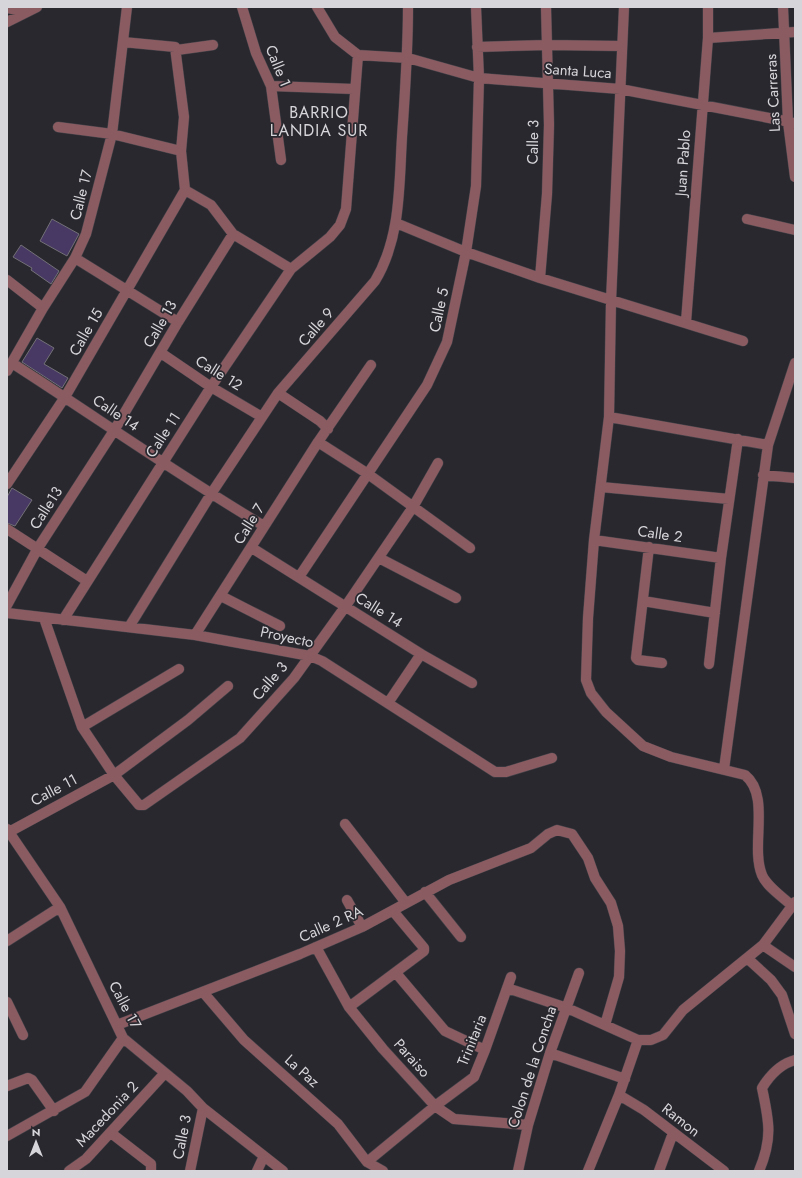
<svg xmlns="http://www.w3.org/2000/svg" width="802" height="1178" font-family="Jost,sans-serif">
	<rect width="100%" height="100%" fill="#2a282f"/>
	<path fill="#483864" stroke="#727077" d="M 52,219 L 79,234 L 67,256 L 40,241 Z
		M 21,245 L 59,271 L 51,284 L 31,270 L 32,268 L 13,257 Z
		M 37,338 L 54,348 L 44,364 L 68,378 L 62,388 L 22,362 Z
		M 12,488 L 32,500 L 15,526 L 7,523 L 7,497 Z"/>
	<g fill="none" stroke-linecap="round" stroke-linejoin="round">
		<defs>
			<path id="minor" d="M 242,7 L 256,53 L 271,86 L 281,160
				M 317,7 L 335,37 L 358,55
				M 624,7 L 611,301 L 609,417 L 594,540 L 588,618 L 586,680 L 591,693 L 606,712 L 643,746 L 671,757 L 745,775 C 771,796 750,846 762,875 C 767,887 783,897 792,906
				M 783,7 L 788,122 L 795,177
				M 7,8 L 24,12
				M 7,22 L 37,7
				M 708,38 L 795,32
				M 123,42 L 175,47 L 184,117 L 181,151 L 185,190 L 211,205 L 233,234 L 291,269
				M 477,47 L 547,45 L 622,46
				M 177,50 L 213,45
				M 358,55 L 408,58 L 479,78 L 620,89 L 795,123
				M 271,86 L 354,89
				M 58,127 L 112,134 L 181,151
				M 747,219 L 795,230
				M 396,223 L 466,252 L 540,278 L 743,341
				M 75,258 L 178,322
				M 540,278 L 547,194 L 549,125 L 546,7
				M 7,280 L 43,308
				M 686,322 L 708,38 L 708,7
				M 161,353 L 211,387 L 262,417
				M 12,363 C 96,417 178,475 264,526
				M 7,371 L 43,308 L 75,258 L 86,234 L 112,134 L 127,7
				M 278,393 L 320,421 L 328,429
				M 609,417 L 768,445
				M 318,442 L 368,474 L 470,548
				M 763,475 L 795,478
				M 7,484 L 65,397 L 185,190
				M 601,487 L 729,499
				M 7,529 L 87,581
				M 594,540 L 721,558
				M 649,547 L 636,658 L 638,660 L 662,663
				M 252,548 L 421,654 L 472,683
				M 379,558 L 456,598
				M 299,577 L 427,385 L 447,342 L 466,252 L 476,186 L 479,78 L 476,7
				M 221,596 L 280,626
				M 643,601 L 715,613
				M 7,605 L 38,548 L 115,429 L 178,322 L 233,234
				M 7,613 L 195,635 L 310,656 L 322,661 L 495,772 L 506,772 L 552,758
				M 44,618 L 82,727 L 114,775 L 139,805 L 144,805 L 240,738 L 294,678 L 345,607 L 413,507 L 438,463
				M 63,620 L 211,387 L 291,269 L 330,237 L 340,225 L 346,209 L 358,55
				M 129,627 L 211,494 L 278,393 L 375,281 C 401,238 399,186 402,137 C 405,94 408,51 408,7
				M 195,635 L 318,442 L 371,365
				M 709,664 L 721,558 L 738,439
				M 388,703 L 421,654
				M 82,727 L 179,669
				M 724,769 L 768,445 L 795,363
				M 345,824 L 406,903
				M 7,829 L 60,907 L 123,1038 L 187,1091 L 203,1108 L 283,1171
				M 9,832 L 114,775 L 188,720 L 228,686
				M 425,892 L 461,937
				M 347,900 L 362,927
				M 7,941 L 60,907
				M 763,945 L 795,967
				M 316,947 L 349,1007 L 383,1049 L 435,1106 L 454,1119 L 528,1125
				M 747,958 L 771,980 L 782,995 L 795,1034
				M 396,973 L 445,1031 L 485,1050
				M 507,988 L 567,1008 L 638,1040 L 651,1040 L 663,1035 L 683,1010 L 763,945 L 795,902
				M 203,992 L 244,1040 L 338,1124 L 367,1162 L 383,1171
				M 7,1002 L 23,1035
				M 349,1007 L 424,951 L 424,948 L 393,911
				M 117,1025 L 300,954 L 362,927 L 449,880 L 531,848 L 548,834 L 557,830 L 572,834 L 588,858 L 595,878 L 611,903 L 618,926 L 620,951 L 619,977 L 605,1025
				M 550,1053 L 625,1079
				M 7,1086 L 28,1078 L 32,1080 L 54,1111
				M 619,1095 L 644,1110 L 724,1171
				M 111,1133 L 151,1164 L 151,1171
				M 7,1136 L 85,1092 L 123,1038
				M 367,1162 L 435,1106 L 474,1077 L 485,1050 L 511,977
				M 69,1171 L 86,1159 L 164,1074
				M 190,1171 L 203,1108
				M 257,1171 L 264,1156
				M 518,1171 L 528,1125 L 550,1053 L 579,973
				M 588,1171 L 619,1095 L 638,1040
				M 659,1171 L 673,1133
				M 759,1171 C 773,1138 769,1121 762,1088 C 770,1075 780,1064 795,1060"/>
		</defs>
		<use href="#minor" stroke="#46444a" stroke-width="11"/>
		<use href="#minor" stroke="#8a5c62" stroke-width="10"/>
	</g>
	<g text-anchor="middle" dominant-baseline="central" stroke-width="3.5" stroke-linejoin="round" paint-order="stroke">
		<g font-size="15" fill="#d6d5d9" stroke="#2a282f">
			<text transform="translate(278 66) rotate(68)">Calle 1</text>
			<text transform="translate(578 71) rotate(4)">Santa Luca</text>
			<text transform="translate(773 93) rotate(-93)">Las Carreras</text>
			<text transform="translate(533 142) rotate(-89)">Calle 3</text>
			<text transform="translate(683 163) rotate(-86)">Juan Pablo</text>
			<text transform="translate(81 195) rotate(-76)">Calle 17</text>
			<text transform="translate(439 310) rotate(-78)">Calle 5</text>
			<text transform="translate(160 324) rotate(-60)">Calle 13</text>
			<text transform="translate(316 327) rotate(-49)">Calle 9</text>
			<text transform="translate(86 332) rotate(-60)">Calle 15</text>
			<text transform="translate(219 373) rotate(32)">Calle 12</text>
			<text transform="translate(116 413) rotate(34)">Calle 14</text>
			<text transform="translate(163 435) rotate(-57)">Calle 11</text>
			<text transform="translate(46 508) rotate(-57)">Calle13</text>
			<text transform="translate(249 524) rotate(-58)">Calle 7</text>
			<text transform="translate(660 534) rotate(8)">Calle 2</text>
			<text transform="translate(379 610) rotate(32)">Calle 14</text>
			<text transform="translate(287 637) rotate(12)">Proyecto</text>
			<text transform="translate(270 681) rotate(-49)">Calle 3</text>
			<text transform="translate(54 790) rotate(-28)">Calle 11</text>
			<text transform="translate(331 924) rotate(-24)">Calle 2 RA</text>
			<text transform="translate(125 1005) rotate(62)">Calle 17</text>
			<text transform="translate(472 1040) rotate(-68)">Trinitaria</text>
			<text transform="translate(412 1058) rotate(48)">Paraiso</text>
			<text transform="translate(532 1067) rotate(-72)">Colon de la Concha</text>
			<text transform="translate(302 1071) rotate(42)">La Paz</text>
			<text transform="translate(107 1114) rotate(-47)">Macedonia 2</text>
			<text transform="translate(681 1120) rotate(38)">Ramon</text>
			<text transform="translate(182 1137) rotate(-79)">Calle 3</text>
		</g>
		<g font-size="16" letter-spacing="1" fill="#d6d5d9" stroke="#2a282f">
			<text x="319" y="112">BARRIO<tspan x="319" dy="18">LANDIA SUR</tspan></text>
		</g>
	</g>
	<rect width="802" height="1178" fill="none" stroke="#d6d5d9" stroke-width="16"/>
	<g transform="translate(36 1142)" stroke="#2a282f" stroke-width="3" paint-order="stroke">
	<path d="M0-3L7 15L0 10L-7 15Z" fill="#d6d5d9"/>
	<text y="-6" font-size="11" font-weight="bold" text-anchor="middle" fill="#d6d5d9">N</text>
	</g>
</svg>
